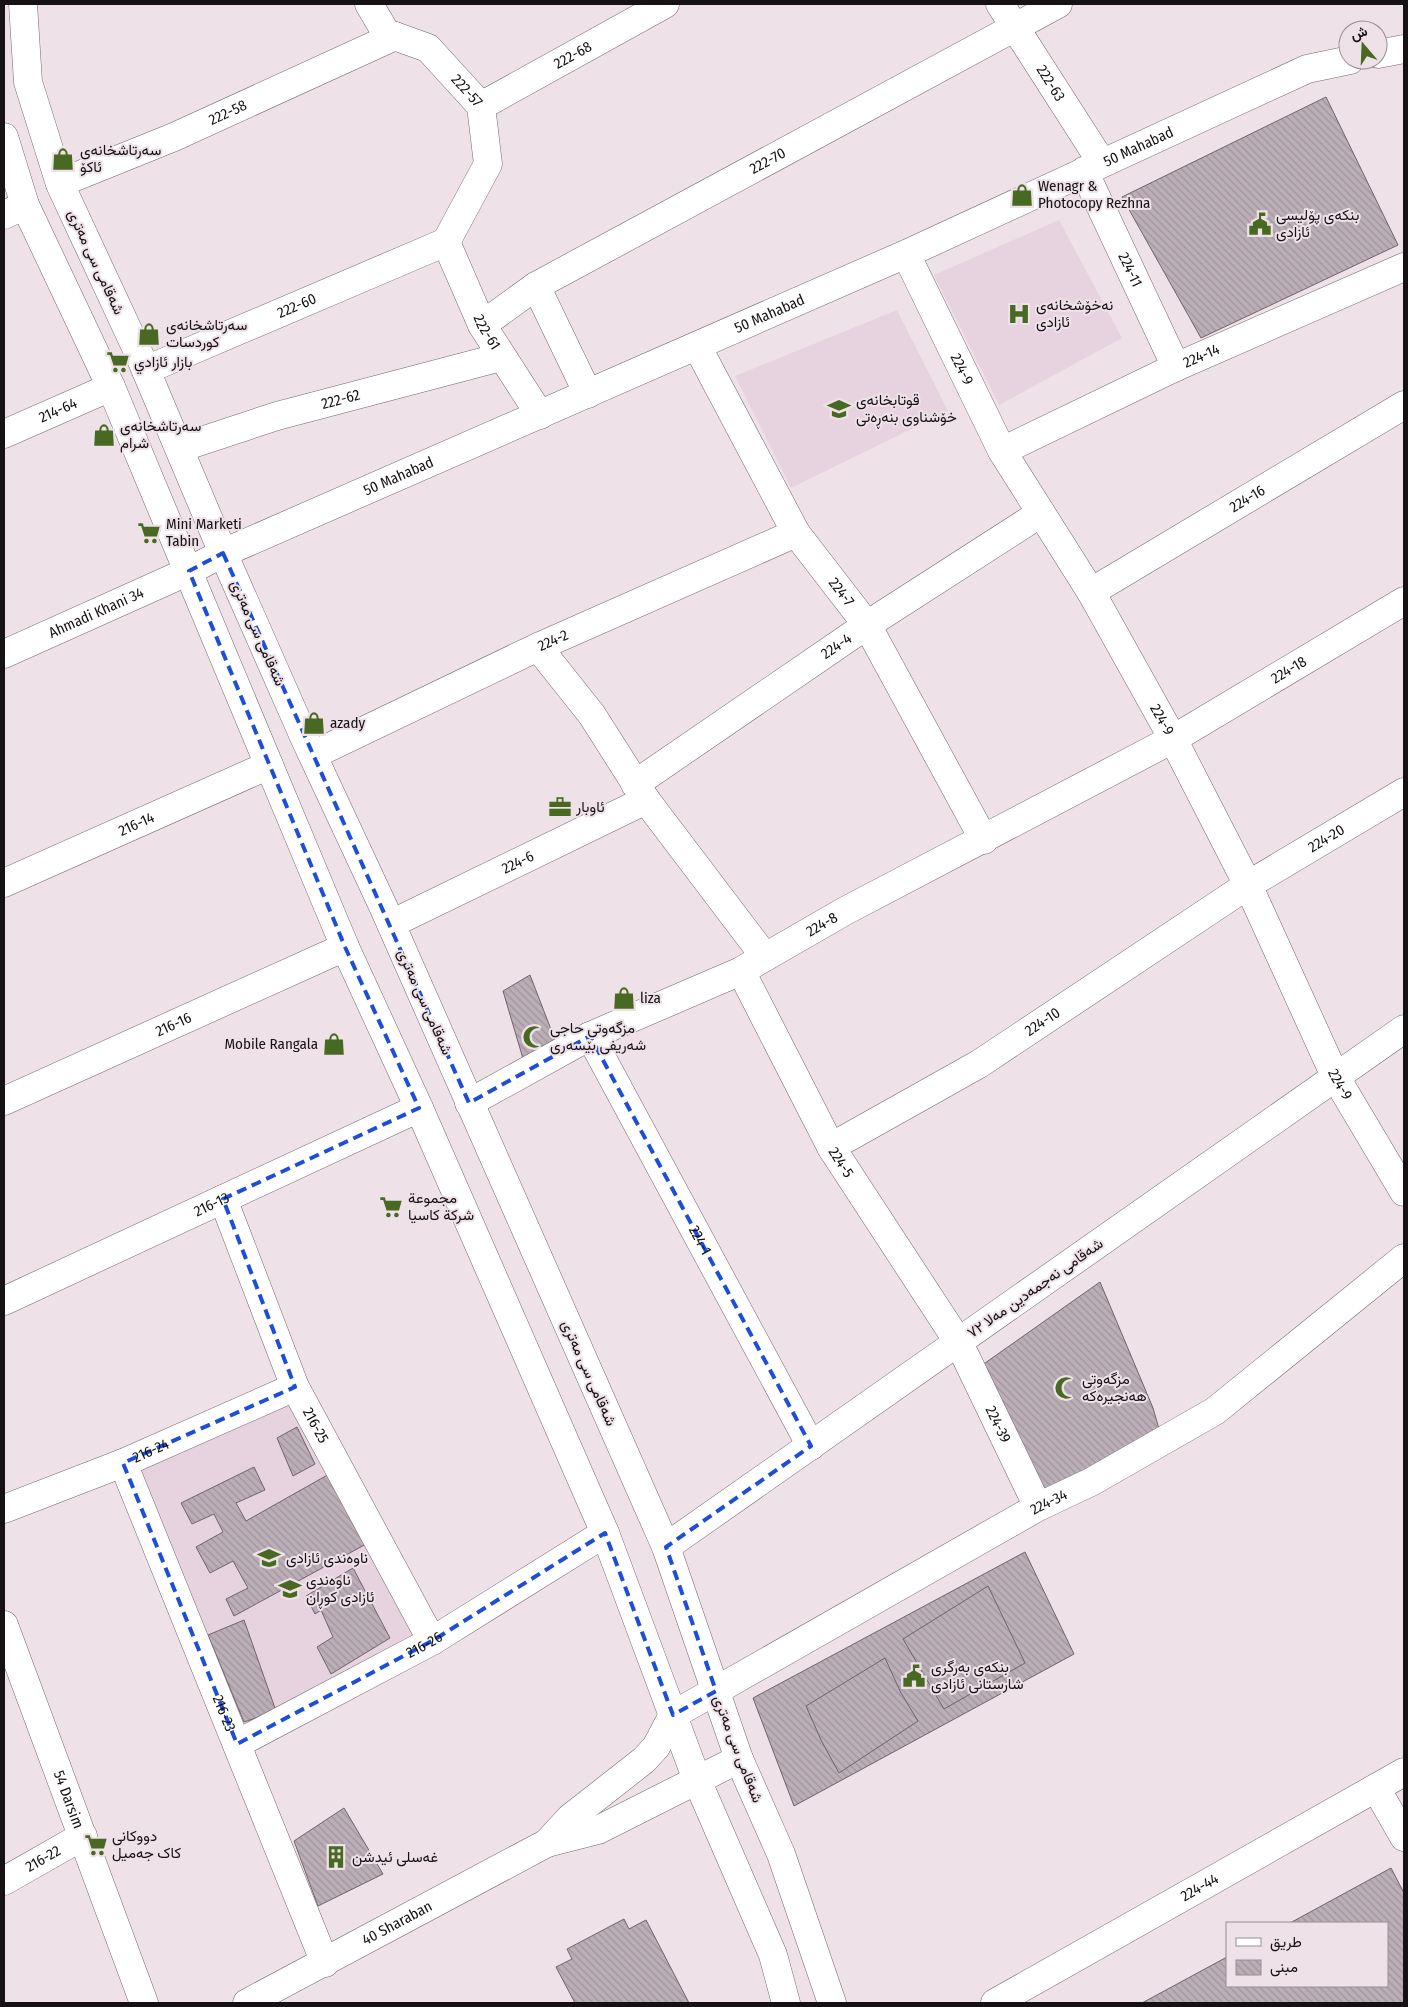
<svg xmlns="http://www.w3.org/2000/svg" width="1408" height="2007" font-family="'Fira Sans Condensed',Vazirmatn,sans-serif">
	<defs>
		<pattern id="building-back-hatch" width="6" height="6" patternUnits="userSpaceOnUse" patternTransform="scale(1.25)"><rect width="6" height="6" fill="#bbaeb6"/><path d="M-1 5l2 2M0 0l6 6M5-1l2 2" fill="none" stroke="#a0959c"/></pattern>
	</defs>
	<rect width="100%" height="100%" fill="#eee1e8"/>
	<path fill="#e7d3df" d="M 1059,220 L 1122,338 L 999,405 L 934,275 Z
		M 897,310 L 948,411 L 791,488 L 735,376 Z
		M 292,1398 L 416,1634 L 246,1727 L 138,1465 Z"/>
	<path fill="url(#building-back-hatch)" stroke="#6f646b" d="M 1326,97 L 1398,245 L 1201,338 L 1122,197 Z
		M 530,975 L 557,1045 L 524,1062 L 503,991 Z
		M 1100,1282 L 1153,1408 L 1161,1436 L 1043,1497 L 978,1368 Z
		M 297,1427 L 315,1464 L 293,1476 L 277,1438 Z
		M 254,1467 L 265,1490 L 236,1503 L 246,1521 L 331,1473 L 368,1543 L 234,1616 L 226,1599 L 248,1588 L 233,1561 L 210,1573 L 196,1547 L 223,1532 L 214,1514 L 192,1524 L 181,1503 Z
		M 1025,1552 L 1074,1654 L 794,1806 L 753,1698 Z
		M 353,1568 L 390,1638 L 331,1674 L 317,1647 L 333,1637 L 321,1610 L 315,1614 L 306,1596 Z
		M 988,1586 L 1025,1663 L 944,1709 L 903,1639 Z
		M 244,1620 L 276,1711 L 244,1722 L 208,1635 Z
		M 885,1658 L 901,1693 L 918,1721 L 839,1773 L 821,1740 L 806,1706 Z
		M 344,1808 L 383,1874 L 318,1906 L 294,1841 Z
		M 1391,1868 L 1404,1893 L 1404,2003 L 1142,2003 L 1227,1957 L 1227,1986 L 1387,1986 L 1387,1923 L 1290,1923 Z
		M 624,1919 L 629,1929 L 646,1920 L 689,2003 L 575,2003 L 556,1967 L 572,1959 L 567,1949 Z"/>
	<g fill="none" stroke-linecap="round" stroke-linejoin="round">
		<defs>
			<g id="street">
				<path id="s1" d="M 369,4 L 386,33 L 428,48 L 481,106 L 488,164 L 446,242"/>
				<path id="s2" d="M 1000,4 L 1102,163"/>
				<path d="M 1378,54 L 1404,49"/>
				<path id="s3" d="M 481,106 L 665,4"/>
				<path id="s4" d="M 1084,171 L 1176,367"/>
				<path id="s5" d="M 60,183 L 174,137 L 395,36"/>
				<path d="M 4,215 L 25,205"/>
				<path id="s6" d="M 446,242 L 482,325 L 540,415"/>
				<path id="s7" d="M 906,254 L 1002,451 L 1091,592 L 1173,739 L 1248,885 L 1335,1076 L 1404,1192"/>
				<path d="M 536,286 L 588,394"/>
				<path id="s8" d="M 482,325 L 536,286 L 1058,4"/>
				<path id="s9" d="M 697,346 L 796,533 L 867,625 L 984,840"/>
				<path id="s10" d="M 146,370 L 446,242"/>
				<path id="s11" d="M 4,434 L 111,387"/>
				<path id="s12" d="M 180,448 L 277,416 L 501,357"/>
				<path id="s13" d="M 1002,451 L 1176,367 L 1404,267"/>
				<path id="s14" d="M 189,571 L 223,553 L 906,254 L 1307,69 L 1350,60"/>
				<path id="s15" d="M 1091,592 L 1404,405"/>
				<path d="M 538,647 L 592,715 L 646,800 L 765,957"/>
				<path id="s16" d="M 313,755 L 538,647 L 796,533"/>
				<path id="s17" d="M 635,784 L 867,625 L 1041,513"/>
				<path id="s18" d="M 4,883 L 269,765"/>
				<path id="s19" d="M 391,924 L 646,800"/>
				<path id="s20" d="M 741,971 L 831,1147 L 959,1343 L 1038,1507"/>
				<path id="s21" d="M 590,1036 L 811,1446"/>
				<path id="s22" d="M 4,1101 L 345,947"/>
				<path id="s23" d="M 469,1103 L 590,1036 L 741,971 L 845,911 L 1173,739 L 1404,601"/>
				<path id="s24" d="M 831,1147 L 979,1064 L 1248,885 L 1404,792"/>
				<path id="s25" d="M 223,1199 L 295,1387 L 432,1641"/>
				<path id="s26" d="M 4,1301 L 419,1108"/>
				<path id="s27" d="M 123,1463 L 325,1963"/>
				<path id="s28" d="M 4,1509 L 123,1463 L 295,1387"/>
				<path id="s29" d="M 673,1715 L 1038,1507 L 1091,1482 L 1215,1411 L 1404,1258"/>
				<path id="s30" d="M 237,1744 L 432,1641 L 605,1533"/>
				<path d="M 1376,1788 L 1404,1837"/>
				<path id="s31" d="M 4,1881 L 83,1836"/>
				<path id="s32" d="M 995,2003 L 1404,1772"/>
			</g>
			<g id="secondary">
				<path d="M 23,4 L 28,82 L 60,184 L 139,354 L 223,553 L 305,739 L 383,906 L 666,1547 L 739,1759 L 781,1854 L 832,2003"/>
				<path d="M 4,137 L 25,205 L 111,387 L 345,947 L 419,1108 L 605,1533 L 697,1780 L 773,1955 L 786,2003"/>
				<path id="s33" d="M 4,654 L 189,571"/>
				<path d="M 666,1547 L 1404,1029"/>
				<path id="s34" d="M 4,1625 L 144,2003"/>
				<path d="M 547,1843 L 570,1818 L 644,1760 L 656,1747 L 673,1715"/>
				<path id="s35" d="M 247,2003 L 547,1843 L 598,1830 L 739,1759"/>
			</g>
		</defs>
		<use href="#street" stroke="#73686e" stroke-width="29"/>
		<use href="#secondary" stroke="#73686e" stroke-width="29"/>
		<use href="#street" stroke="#fff" stroke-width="28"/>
		<use href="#secondary" stroke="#fff" stroke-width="28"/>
	</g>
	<path fill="none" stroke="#1d4ed8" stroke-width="4" stroke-dasharray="10 6" stroke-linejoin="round" d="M 223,553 L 469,1103 L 590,1036 L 811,1446 L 666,1547 L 716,1691 L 673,1715 L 605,1533 L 432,1641 L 237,1744 L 123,1463 L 295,1387 L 223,1199 L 419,1108 L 345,947 L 189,571 Z"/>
	<defs>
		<symbol id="shop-bare" viewBox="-9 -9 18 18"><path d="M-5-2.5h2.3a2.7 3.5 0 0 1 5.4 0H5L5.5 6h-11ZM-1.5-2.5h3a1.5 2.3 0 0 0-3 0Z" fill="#486921" stroke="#eee1e8" stroke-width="2.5" paint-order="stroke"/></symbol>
		<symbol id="civic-bare" viewBox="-9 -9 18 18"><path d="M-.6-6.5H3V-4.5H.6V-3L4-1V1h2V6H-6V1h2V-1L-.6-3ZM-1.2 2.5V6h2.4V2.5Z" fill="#486921" stroke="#eee1e8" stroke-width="2.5" paint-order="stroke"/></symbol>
		<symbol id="hospital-bare" viewBox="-9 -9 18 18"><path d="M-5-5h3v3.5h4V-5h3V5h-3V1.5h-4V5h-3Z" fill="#486921" stroke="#eee1e8" stroke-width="2.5" paint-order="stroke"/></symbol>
		<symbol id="supermarket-bare" viewBox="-9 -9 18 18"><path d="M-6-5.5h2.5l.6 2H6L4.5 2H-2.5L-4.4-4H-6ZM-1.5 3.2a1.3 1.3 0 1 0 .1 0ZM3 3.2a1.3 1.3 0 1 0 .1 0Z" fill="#486921" stroke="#eee1e8" stroke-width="2.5" paint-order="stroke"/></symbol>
		<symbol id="school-bare" viewBox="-9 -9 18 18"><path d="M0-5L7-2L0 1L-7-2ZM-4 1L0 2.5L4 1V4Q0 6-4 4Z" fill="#486921" stroke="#eee1e8" stroke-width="2.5" paint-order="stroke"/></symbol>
		<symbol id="office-bare" viewBox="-9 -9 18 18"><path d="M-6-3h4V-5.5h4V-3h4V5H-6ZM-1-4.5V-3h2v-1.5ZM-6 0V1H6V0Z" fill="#486921" stroke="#eee1e8" stroke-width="2.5" paint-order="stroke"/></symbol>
		<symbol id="mosque-bare" viewBox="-9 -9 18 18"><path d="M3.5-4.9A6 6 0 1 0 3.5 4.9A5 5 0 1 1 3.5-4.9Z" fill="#486921" stroke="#eee1e8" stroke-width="2.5" paint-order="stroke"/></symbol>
		<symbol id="building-bare" viewBox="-9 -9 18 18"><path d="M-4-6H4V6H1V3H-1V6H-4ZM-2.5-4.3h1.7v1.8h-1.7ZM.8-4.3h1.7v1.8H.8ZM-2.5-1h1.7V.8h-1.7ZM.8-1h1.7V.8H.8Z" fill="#486921" stroke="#eee1e8" stroke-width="2.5" paint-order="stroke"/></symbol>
	</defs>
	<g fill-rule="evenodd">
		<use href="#shop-bare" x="47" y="143" width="32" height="32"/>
		<use href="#shop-bare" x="1006" y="179" width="32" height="32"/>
		<use href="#civic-bare" x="1244" y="208" width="32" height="32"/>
		<use href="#hospital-bare" x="1003" y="298" width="32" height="32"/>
		<use href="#shop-bare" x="133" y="318" width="32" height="32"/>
		<use href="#supermarket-bare" x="102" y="346" width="32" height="32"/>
		<use href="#school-bare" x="823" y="393" width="32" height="32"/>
		<use href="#shop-bare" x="88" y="419" width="32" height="32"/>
		<use href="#supermarket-bare" x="133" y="517" width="32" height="32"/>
		<use href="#shop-bare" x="298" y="707" width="32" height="32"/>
		<use href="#office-bare" x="544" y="791" width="32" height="32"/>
		<use href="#shop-bare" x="608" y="982" width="32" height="32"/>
		<use href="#mosque-bare" x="518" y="1021" width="32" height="32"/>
		<use href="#shop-bare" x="318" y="1028" width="32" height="32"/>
		<use href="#supermarket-bare" x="375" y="1191" width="32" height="32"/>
		<use href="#mosque-bare" x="1050" y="1372" width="32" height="32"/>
		<use href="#school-bare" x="253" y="1542" width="32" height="32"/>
		<use href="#school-bare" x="274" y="1573" width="32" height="32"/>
		<use href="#civic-bare" x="898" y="1660" width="32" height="32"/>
		<use href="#supermarket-bare" x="80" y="1829" width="32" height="32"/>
		<use href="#building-bare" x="320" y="1841" width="32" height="32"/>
	</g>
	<g text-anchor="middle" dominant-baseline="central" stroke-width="4" stroke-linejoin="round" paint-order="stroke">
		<g font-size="15" fill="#151114" stroke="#eee1e8">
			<text stroke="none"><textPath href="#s3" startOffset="105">222-68</textPath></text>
			<text stroke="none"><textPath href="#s2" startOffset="94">222-63</textPath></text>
			<text stroke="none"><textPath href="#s1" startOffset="136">222-57</textPath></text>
			<text stroke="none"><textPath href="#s5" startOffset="182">222-58</textPath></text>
			<text stroke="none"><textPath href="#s14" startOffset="1040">50 Mahabad</textPath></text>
			<text stroke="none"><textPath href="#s8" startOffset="330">222-70</textPath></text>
			<text transform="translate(96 262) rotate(65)">شەقامی سی مەتری</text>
			<text stroke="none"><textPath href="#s4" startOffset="109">224-11</textPath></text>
			<text stroke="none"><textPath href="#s10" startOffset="164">222-60</textPath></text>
			<text stroke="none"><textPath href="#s14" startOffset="635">50 Mahabad</textPath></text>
			<text stroke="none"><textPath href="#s6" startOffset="99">222-61</textPath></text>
			<text stroke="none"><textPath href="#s13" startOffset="221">224-14</textPath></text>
			<text stroke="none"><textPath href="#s7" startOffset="128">224-9</textPath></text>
			<text stroke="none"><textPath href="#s12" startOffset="168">222-62</textPath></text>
			<text stroke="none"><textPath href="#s11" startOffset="59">214-64</textPath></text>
			<text stroke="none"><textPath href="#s14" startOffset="230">50 Mahabad</textPath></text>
			<text stroke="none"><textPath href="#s15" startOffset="182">224-16</textPath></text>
			<text stroke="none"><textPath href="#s9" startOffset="286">224-7</textPath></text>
			<text stroke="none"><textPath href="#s33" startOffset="101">Ahmadi Khani 34</textPath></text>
			<text transform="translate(258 633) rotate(66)">شەقامی سی مەتری</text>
			<text stroke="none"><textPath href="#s16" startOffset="266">224-2</textPath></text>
			<text stroke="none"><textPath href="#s17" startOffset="244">224-4</textPath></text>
			<text stroke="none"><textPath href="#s23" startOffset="928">224-18</textPath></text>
			<text stroke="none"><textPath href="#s7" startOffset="532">224-9</textPath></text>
			<text stroke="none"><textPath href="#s18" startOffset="145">216-14</textPath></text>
			<text stroke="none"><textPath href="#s24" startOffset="584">224-20</textPath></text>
			<text stroke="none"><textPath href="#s19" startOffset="141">224-6</textPath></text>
			<text stroke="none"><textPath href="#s23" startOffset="396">224-8</textPath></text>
			<text transform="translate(425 1002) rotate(66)">شەقامی سی مەتری</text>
			<text stroke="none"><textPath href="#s24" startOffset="246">224-10</textPath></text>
			<text stroke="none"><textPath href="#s22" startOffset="186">216-16</textPath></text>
			<text stroke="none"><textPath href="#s7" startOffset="938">224-9</textPath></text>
			<text stroke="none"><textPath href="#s20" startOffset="216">224-5</textPath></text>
			<text stroke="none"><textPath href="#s26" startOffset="229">216-13</textPath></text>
			<text stroke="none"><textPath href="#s21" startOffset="232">224-1</textPath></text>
			<text transform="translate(1035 1288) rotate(-35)">شەقامی نەجمەدین مەلا ٧٢</text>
			<text transform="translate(589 1373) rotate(66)">شەقامی سی مەتری</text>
			<text stroke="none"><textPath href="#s25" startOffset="245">216-25</textPath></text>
			<text stroke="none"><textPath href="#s20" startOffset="522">224-39</textPath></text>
			<text stroke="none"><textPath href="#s28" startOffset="158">216-24</textPath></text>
			<text stroke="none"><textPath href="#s29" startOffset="432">224-34</textPath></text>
			<text stroke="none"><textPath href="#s30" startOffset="212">216-26</textPath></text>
			<text stroke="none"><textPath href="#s27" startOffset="270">216-23</textPath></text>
			<text transform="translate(738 1749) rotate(69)">شەقامی سی مەتری</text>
			<text stroke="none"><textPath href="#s34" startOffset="186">54 Darsim</textPath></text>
			<text stroke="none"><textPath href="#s31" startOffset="45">216-22</textPath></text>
			<text stroke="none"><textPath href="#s32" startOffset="235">224-44</textPath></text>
			<text stroke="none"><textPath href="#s35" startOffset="170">40 Sharaban</textPath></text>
		</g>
		<g font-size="15" fill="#151114" stroke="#eee1e8" text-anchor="start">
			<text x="80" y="150">سە‌رتاشخانە‌ی<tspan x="80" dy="17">ئاكۆ</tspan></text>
			<text x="1038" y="186">Wenagr &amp;<tspan x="1038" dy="17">Photocopy Rezhna</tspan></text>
			<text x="1276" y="215">بنکەی پۆلیسی<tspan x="1276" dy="17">ئازادی</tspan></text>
			<text x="1036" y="305">نەخۆشخانەی<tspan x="1036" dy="17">ئازادی</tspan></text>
			<text x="166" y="325">سە‌رتاشخانە‌ی<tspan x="166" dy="17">كوردسات</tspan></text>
			<text x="134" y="362">بازار ئازادي</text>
			<text x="856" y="400">قوتابخانەی<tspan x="856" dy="17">خۆشناوی بنەڕەتی</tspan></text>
			<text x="120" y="426">سە‌رتاشخانە‌ی<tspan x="120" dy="17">شرام</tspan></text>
			<text x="166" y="524">Mini Marketi<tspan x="166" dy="17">Tabin</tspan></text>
			<text x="330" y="723">azady</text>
			<text x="576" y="807">ئاوبار</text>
			<text x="640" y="998">liza</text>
			<text x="550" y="1028">مزگەوتی حاجی<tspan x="550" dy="17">شەریفی بێسەری</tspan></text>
			<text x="318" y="1044" text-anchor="end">Mobile Rangala</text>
			<text x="408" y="1198">مجموعة<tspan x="408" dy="17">شرکة کاسیا</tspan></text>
			<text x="1082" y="1379">مزگەوتی<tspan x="1082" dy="17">ھەنجیرەکە</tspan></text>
			<text x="286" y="1558">ناوەندی ئازادی</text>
			<text x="306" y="1580">ناوەندی<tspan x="306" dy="17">ئازادی کوڕان</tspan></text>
			<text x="931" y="1667">بنکەی بەرگری<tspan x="931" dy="17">شارستانی ئازادی</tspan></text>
			<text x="112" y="1836">دووکانی<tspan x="112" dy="17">کاک جەمیل</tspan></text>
			<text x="352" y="1857">غەسلی ئیدشن</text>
		</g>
	</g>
	<rect width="1408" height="2007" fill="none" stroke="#151114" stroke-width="10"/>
	<rect x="1226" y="1922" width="162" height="65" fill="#eee1e8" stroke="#978e93"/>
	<rect x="1236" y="1938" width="25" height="8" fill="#ffffff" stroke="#978e93"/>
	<text x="1270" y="1947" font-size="15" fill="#151114">طريق</text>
	<rect x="1236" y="1960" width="25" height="15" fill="url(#building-back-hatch)" stroke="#978e93"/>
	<text x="1270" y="1972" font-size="15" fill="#151114">مبنى</text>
	<g transform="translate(1363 45) rotate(341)"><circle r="24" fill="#eee1e8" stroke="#978e93"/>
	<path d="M0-4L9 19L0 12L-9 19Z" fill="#486921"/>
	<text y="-8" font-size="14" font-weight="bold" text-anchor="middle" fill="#151114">ش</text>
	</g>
</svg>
